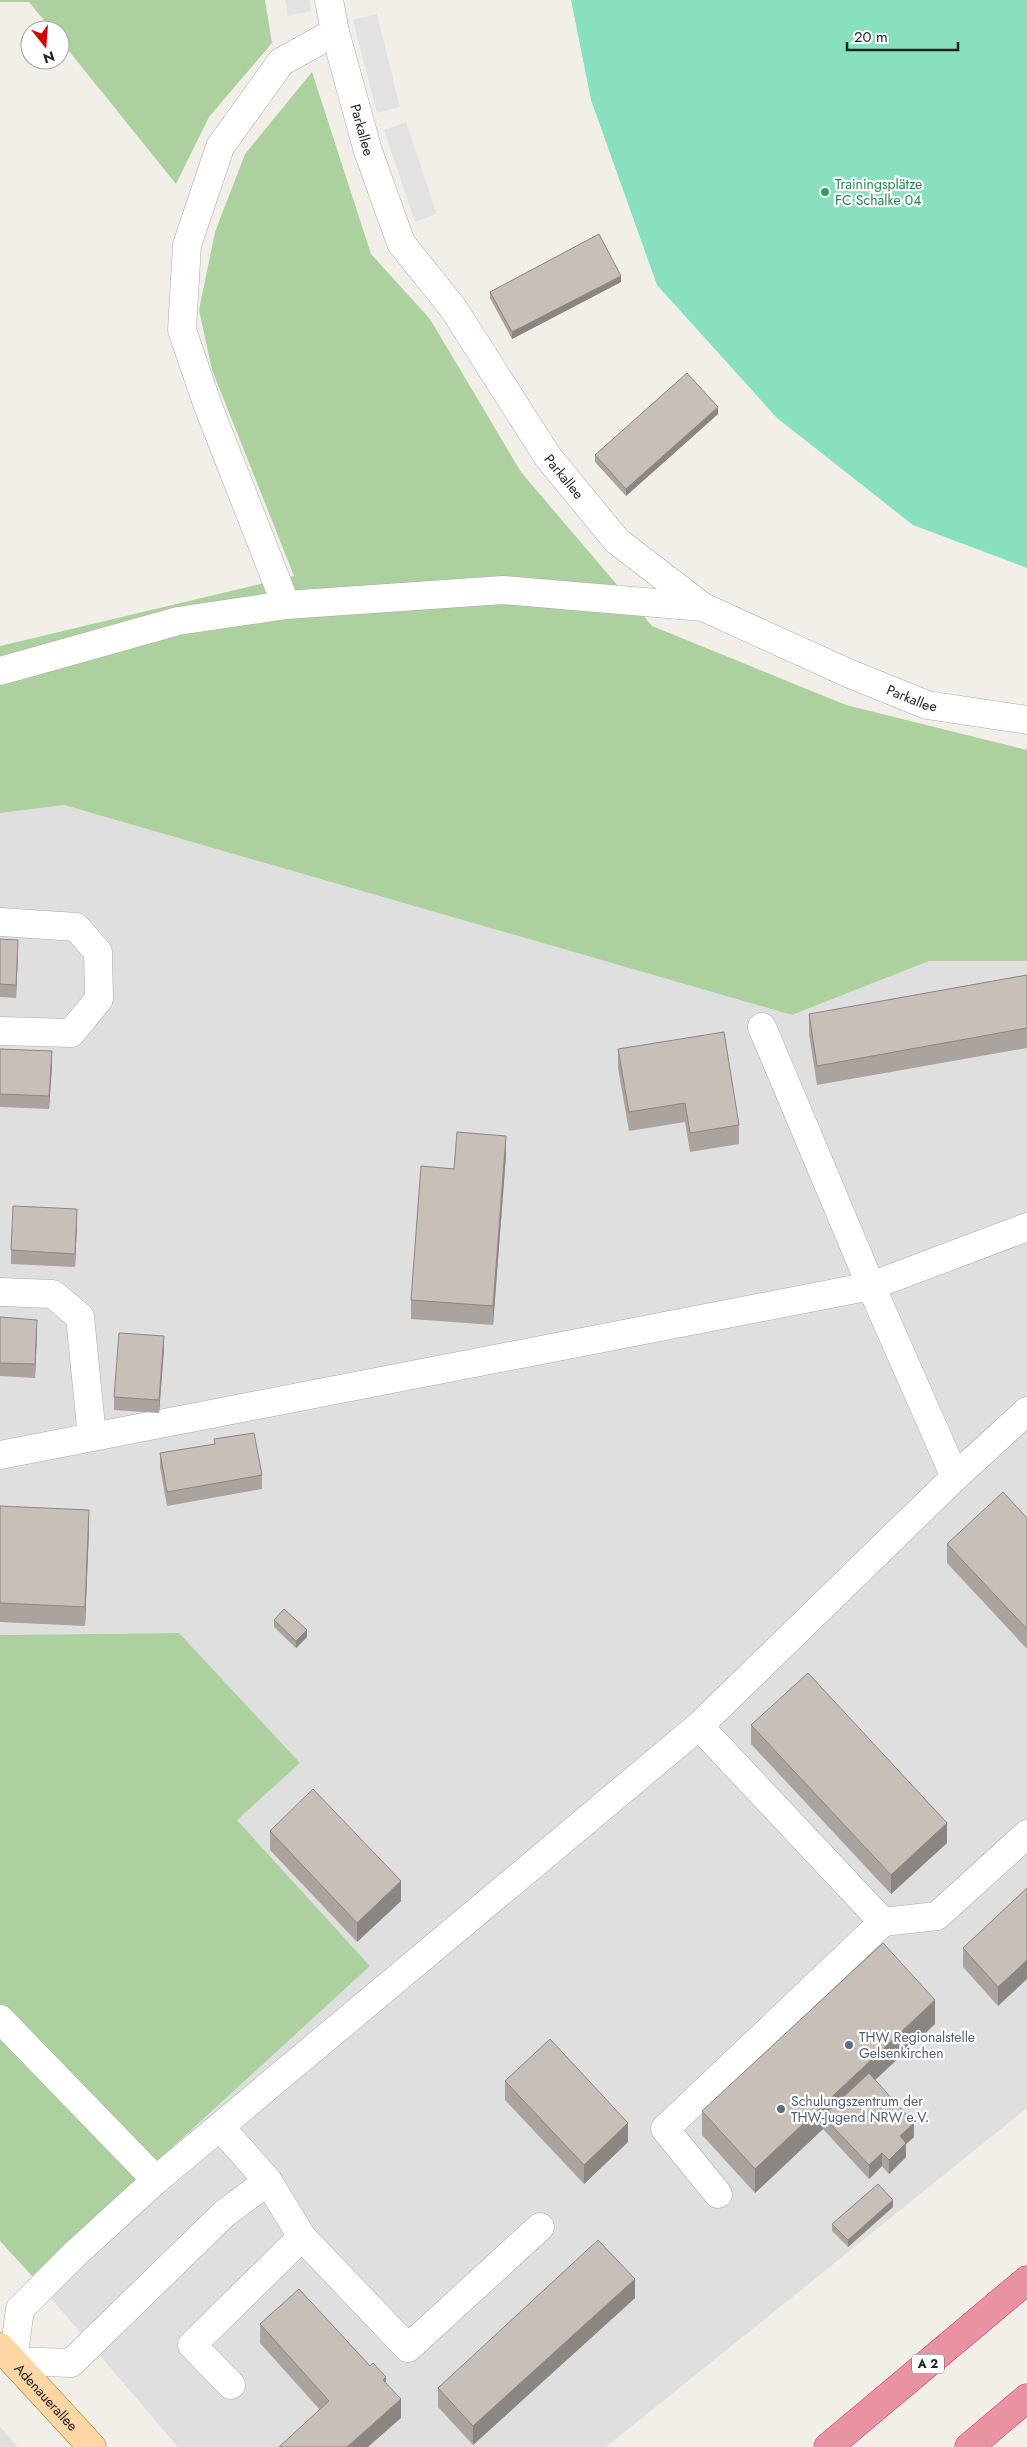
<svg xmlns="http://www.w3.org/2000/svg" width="1027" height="2447" font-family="Jost,sans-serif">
	<rect width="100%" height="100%" fill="#f2efe9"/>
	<path fill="#e0dfdf" d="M 64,805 L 792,1015 L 929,961 L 1027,961 L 1027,2108 L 606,2447 L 178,2447 L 32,2276 L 370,1966 L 237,1820 L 179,1633 L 0,1635 L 0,813 Z
		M 0,2427 L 18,2447 L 0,2447 Z"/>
	<path fill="#add19e" d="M 0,0 L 265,0 L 272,43 L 209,117 L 176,184 L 60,40 L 60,30 L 52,30 L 29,2 L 0,2 Z
		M 312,72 L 371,254 L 430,319 L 521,472 L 652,626 L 846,705 L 1027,750 L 1027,961 L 929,961 L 792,1015 L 64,805 L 0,813 L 0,646 L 294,576 L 212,370 L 199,310 L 215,232 L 245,154 Z
		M 179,1633 L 300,1763 L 237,1820 L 370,1966 L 32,2276 L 0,2241 L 0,1635 Z"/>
	<path fill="#88e0be" d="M 571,0 L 1027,0 L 1027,568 L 913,525 L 777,418 L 657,285 L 591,100 Z"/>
	<path fill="#e2e2e2" d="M 285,0 L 309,0 L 311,11 L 288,16 Z
		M 377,14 L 400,107 L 377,113 L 353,20 Z
		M 406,122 L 437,214 L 415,222 L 384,130 Z"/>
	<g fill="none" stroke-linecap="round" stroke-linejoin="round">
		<defs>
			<g id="minor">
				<path id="s1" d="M 329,0 L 335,32 L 368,151 L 401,243 L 453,308 L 548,457 L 617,541 L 703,607 L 848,673 L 927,705 L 1027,720"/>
				<path d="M 286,605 L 208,406 L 182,330 L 187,245 L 220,147 L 281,62 L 335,32"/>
				<path d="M 0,671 L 178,621 L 286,605 L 503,590 L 703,607"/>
				<path d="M 0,922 L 76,927 L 98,952 L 99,999 L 71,1033 L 0,1031"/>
				<path d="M 762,1027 L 871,1286 L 955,1477"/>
				<path d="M 0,1292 L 53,1294 L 80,1317 L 92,1437"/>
				<path d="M 0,1455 L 871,1286 L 1027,1227"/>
				<path d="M 699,1726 L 883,1922 L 665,2129 L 718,2194"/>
				<path d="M 883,1922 L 937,1916 L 1027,1834"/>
				<path d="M 0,2019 L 156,2180"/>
				<path d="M 221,2128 L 268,2181 L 302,2237 L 408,2348 L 540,2227"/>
				<path d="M 268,2181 L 224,2214 L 71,2363 L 13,2361 L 20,2309 L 77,2252 L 156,2180 L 699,1726 L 955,1477 L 1027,1411"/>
				<path d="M 231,2385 L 192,2345 L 302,2237"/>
			</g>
			<g id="major">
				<path id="s2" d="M 0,2347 L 92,2447"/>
			</g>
			<path id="highway" d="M 828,2447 L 1027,2280
				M 969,2447 L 1027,2398"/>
		</defs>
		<use href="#minor" stroke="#a9a9a9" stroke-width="29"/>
		<use href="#major" stroke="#a06b00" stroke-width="29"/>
		<use href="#highway" stroke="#dc2a67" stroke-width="29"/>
		<use href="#minor" stroke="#fff" stroke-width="28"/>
		<use href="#major" stroke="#fcd6a4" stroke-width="28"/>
		<use href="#highway" stroke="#e892a2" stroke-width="28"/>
	</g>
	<path fill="#aba49e" d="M 621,282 L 512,339 L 490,298 L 490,292 Z
		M 718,414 L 626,496 L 595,462 L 595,455 Z
		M 0,939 L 18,953 L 16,998 L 0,997 Z
		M 1027,975 L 1027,1048 L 817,1085 L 809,1034 L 809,1014 Z
		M 0,1049 L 52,1065 L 49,1109 L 0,1107 Z
		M 618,1049 L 739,1125 L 739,1144 L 690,1152 L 685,1122 L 629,1131 L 618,1068 Z
		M 506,1155 L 493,1325 L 411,1319 L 411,1300 L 454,1169 Z
		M 77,1222 L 75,1267 L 11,1264 L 11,1250 Z
		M 0,1317 L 37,1333 L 35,1378 L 0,1376 Z
		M 164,1349 L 159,1413 L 114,1410 L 114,1397 Z
		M 214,1439 L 262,1475 L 262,1489 L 167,1506 L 160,1467 L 160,1453 L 214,1444 Z
		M 0,1506 L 89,1529 L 85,1626 L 0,1622 Z
		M 1027,1518 L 1027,1649 L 947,1563 L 947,1544 Z
		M 274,1620 L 307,1637 L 296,1648 L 274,1627 Z
		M 751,1725 L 947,1843 L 891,1894 L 751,1744 Z
		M 270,1831 L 401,1901 L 357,1942 L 270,1850 Z
		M 1027,1888 L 998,2006 L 963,1967 L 963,1948 Z
		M 935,2024 L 875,2080 L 914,2137 L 906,2144 L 906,2157 L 889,2174 L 882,2166 L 869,2179 L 823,2129 L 755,2193 L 702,2135 L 702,2111 Z
		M 505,2081 L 628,2142 L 584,2184 L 505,2100 Z
		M 893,2207 L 848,2247 L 832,2231 L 832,2224 Z
		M 635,2298 L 473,2445 L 438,2407 L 438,2388 Z
		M 260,2324 L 386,2384 L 401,2418 L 320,2410 L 260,2343 Z"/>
	<path fill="#8b8681" d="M 621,276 L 621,282 L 512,339 L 512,332 Z
		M 718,407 L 718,414 L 626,496 L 626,489 Z
		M 18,940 L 18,953 L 16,998 L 16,985 Z
		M 52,1051 L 52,1065 L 49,1109 L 49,1096 Z
		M 506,1136 L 506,1155 L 493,1325 L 493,1306 Z
		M 77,1209 L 77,1222 L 75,1267 L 75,1254 Z
		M 37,1320 L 37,1333 L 35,1378 L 35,1364 Z
		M 164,1336 L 164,1349 L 159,1413 L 159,1400 Z
		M 89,1510 L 89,1529 L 85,1626 L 85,1607 Z
		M 307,1630 L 307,1637 L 296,1648 L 296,1641 Z
		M 947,1823 L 947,1843 L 891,1894 L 891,1875 Z
		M 401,1881 L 401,1901 L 357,1942 L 357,1923 Z
		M 1027,1960 L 1027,1979 L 998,2006 L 998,1987 Z
		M 935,2000 L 935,2024 L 829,2123 L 823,2116 L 823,2129 L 755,2193 L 755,2169 Z
		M 628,2123 L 628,2142 L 584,2184 L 584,2165 Z
		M 914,2123 L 914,2137 L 906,2144 L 906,2157 L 889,2174 L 889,2160 L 900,2136 Z
		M 882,2153 L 882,2166 L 869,2179 L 869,2165 Z
		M 893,2200 L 893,2207 L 848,2247 L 848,2240 Z
		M 635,2279 L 635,2298 L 473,2445 L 473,2426 Z
		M 386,2377 L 386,2396 L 383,2380 Z
		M 401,2399 L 401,2418 L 368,2447 L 347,2447 Z"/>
	<path fill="#c7bfb8" stroke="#8b8681" d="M 599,234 L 621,276 L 512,332 L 490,292 Z
		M 687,373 L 718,407 L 626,489 L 595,455 Z
		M 0,939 L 18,940 L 16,985 L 0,984 Z
		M 1027,975 L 1027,1028 L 817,1066 L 809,1014 Z
		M 724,1032 L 739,1125 L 690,1133 L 685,1103 L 629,1112 L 618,1049 Z
		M 0,1049 L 52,1051 L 49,1096 L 0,1094 Z
		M 457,1132 L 506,1136 L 493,1306 L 411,1300 L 421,1166 L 454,1169 Z
		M 13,1206 L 77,1209 L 75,1254 L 11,1250 Z
		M 0,1317 L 37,1320 L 35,1364 L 0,1363 Z
		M 119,1333 L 164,1336 L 159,1400 L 114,1397 Z
		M 254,1433 L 262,1475 L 167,1492 L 160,1453 L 215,1444 L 214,1439 Z
		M 1003,1492 L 1027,1518 L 1027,1629 L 947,1544 Z
		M 0,1506 L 89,1510 L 85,1607 L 0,1603 Z
		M 284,1609 L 307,1630 L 296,1641 L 274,1620 Z
		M 808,1673 L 947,1823 L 891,1875 L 751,1725 Z
		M 313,1789 L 401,1881 L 357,1923 L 270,1831 Z
		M 1027,1888 L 1027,1960 L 998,1987 L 963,1948 Z
		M 883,1943 L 935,2000 L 755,2169 L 702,2111 Z
		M 550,2039 L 628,2123 L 584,2165 L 505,2081 Z
		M 869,2073 L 914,2123 L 900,2136 L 906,2143 L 889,2160 L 882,2153 L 869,2165 L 823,2116 Z
		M 878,2184 L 893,2200 L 848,2240 L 832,2224 Z
		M 598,2240 L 635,2279 L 473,2426 L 438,2388 Z
		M 299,2289 L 370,2366 L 373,2363 L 386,2377 L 383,2380 L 401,2399 L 347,2447 L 279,2447 L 329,2401 L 260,2324 Z"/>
	<circle fill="#2e9e5b" stroke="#fff" stroke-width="2" cx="825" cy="192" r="5"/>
	<g fill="#5c6f8a" stroke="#fff" stroke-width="2">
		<circle cx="849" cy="2045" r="5"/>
		<circle cx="781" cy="2109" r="5"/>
	</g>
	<g text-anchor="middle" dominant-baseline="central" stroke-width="4.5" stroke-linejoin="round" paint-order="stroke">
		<rect fill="#fff" stroke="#646464" stroke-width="1" x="912" y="2354.5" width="32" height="19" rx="4"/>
		<g font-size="12" font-weight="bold" fill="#222">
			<text x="928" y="2364">A 2</text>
		</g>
		<g font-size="14" fill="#222" stroke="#fff">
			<text stroke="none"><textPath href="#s1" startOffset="134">Parkallee</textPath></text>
			<text stroke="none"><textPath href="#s1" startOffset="539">Parkallee</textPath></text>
			<text stroke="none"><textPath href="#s1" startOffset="959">Parkallee</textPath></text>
			<text stroke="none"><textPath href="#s2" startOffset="68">Adenauerallee</textPath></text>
		</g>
		<g font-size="14" fill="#27864d" stroke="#fff" text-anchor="start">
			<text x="835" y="184">Trainingsplätze<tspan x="835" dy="16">FC Schalke 04</tspan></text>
		</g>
		<g font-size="14" fill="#4e5e75" stroke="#fff" text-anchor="start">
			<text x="859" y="2037">THW Regionalstelle<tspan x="859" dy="16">Gelsenkirchen</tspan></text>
			<text x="791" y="2101">Schulungszentrum der<tspan x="791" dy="16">THW-Jugend NRW e.V.</tspan></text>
		</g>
	</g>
	<g transform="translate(45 45) rotate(163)"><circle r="24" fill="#ffffff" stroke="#a7a7a7"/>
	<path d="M0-4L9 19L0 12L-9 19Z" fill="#d40000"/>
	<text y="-8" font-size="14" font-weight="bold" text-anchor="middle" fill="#222222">N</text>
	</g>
	<path d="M847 42v8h111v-8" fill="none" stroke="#222222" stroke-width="2.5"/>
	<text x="854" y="42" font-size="15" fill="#222222" stroke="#ffffff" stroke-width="4" paint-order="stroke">20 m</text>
</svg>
